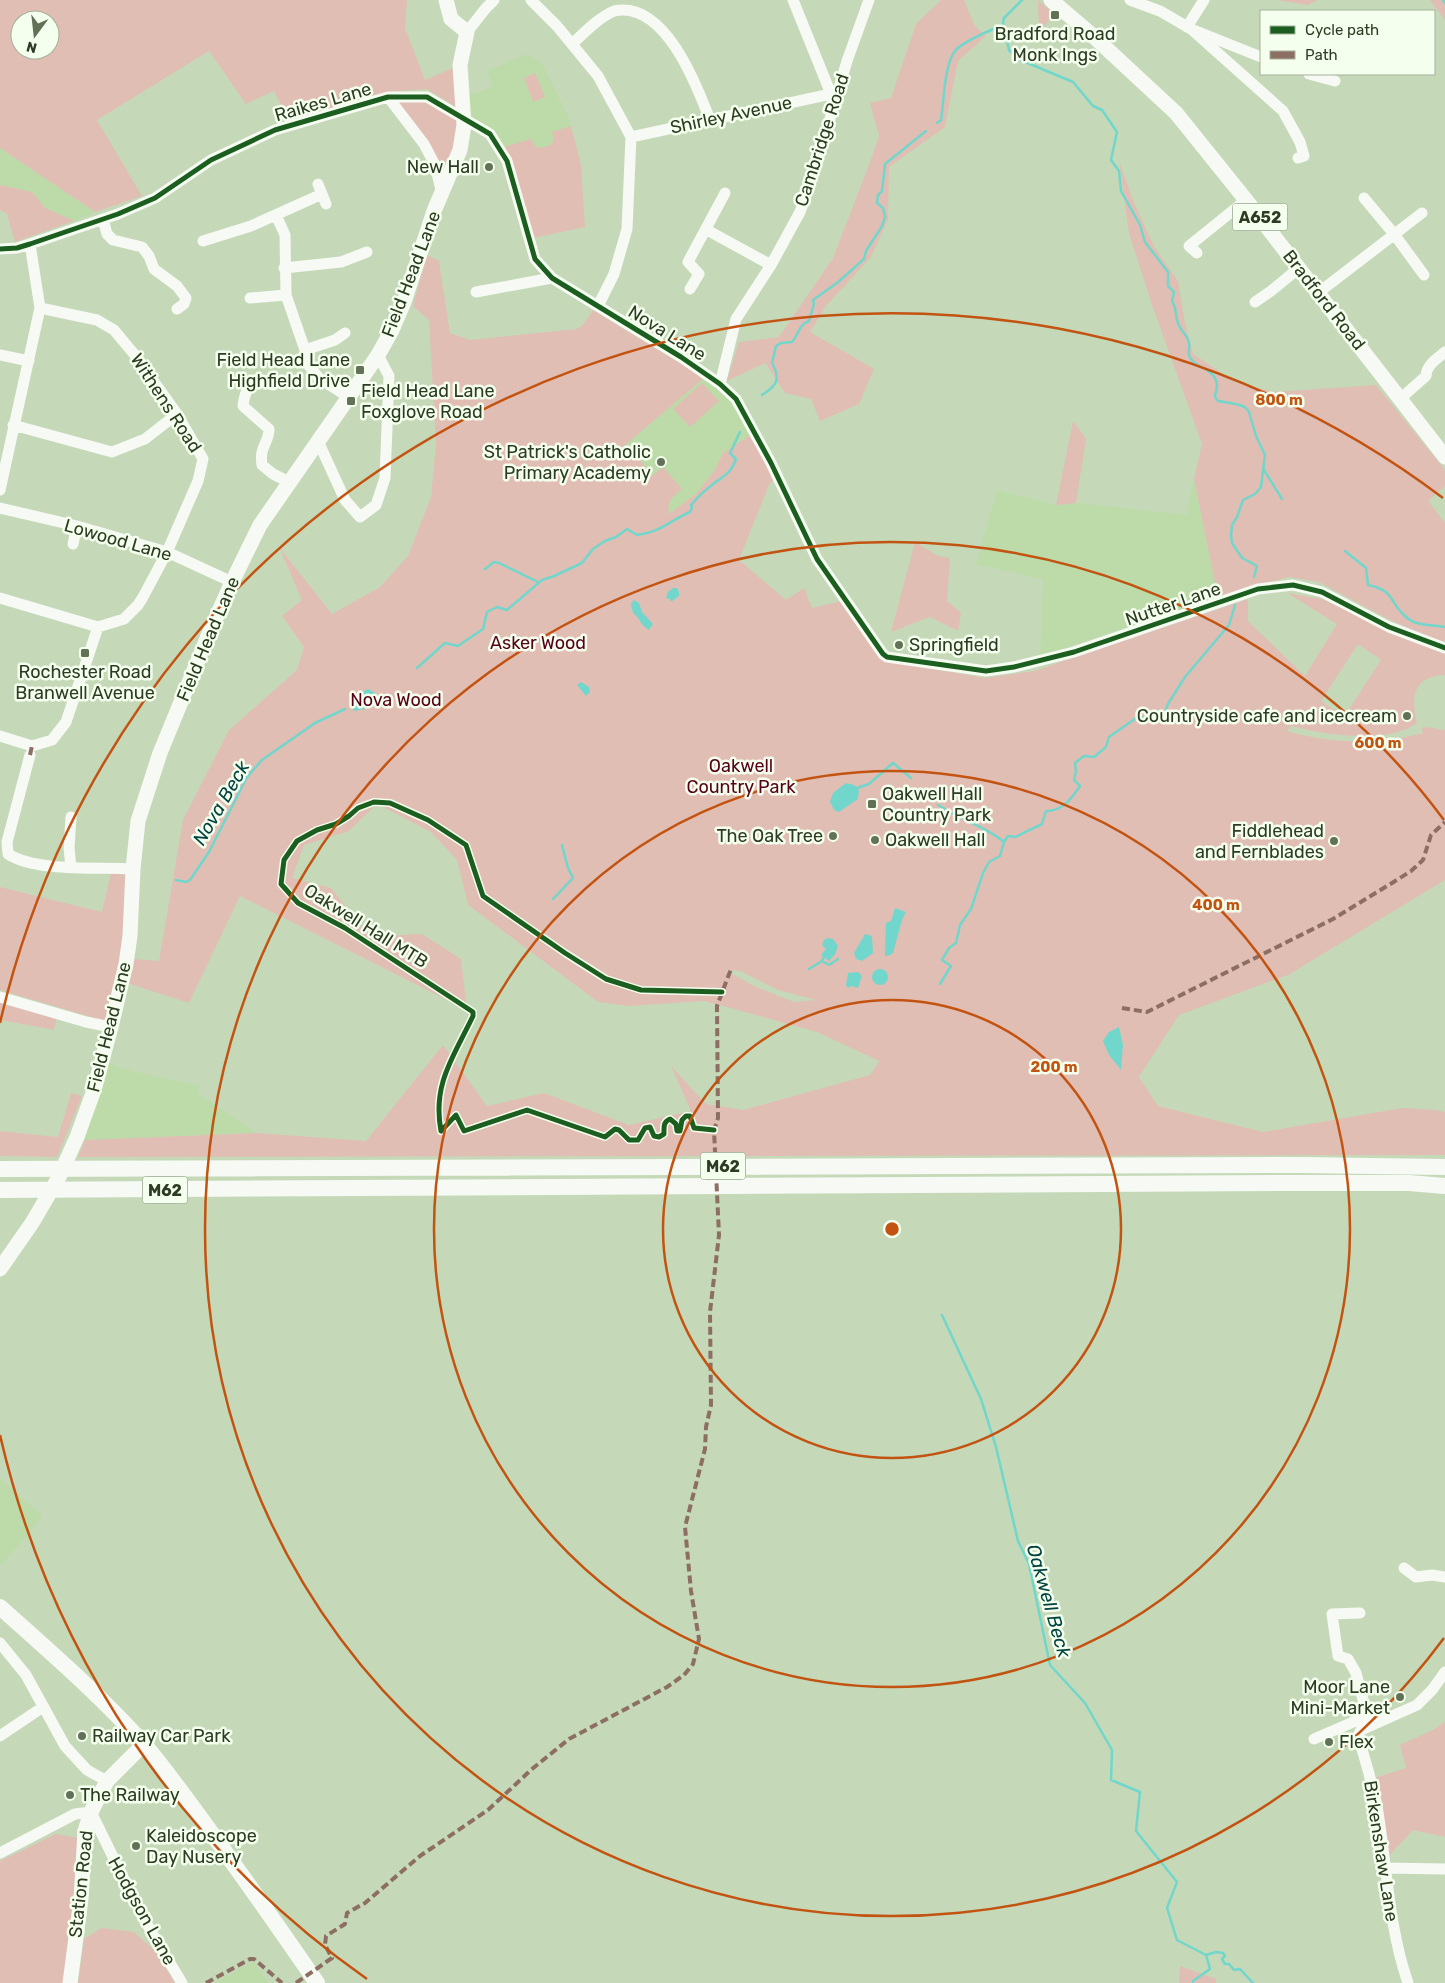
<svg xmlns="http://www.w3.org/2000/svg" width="1445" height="1983" font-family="Rubik,sans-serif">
	<rect width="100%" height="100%" fill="#c5d9b8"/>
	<path fill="#bcdba8" d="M 528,54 L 543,65 L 569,118 L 581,165 L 585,227 L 467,114 L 467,91 L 474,94 L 493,86 L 487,71 Z
		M 0,148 L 2,149 L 95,212 L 74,221 L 45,208 L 32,192 L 0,185 Z
		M 704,378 L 729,401 L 752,434 L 723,453 L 714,471 L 697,493 L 642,534 L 587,476 Z
		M 1194,479 L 1218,597 L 1040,656 L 1043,579 L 976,564 L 997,490 L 1056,505 L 1077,503 L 1186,515 Z
		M 106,1062 L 131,1071 L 200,1086 L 197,1092 L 256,1133 L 85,1140 Z
		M 0,1478 L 43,1517 L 0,1566 Z
		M 253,1962 L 269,1983 L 215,1983 Z"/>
	<path fill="#e1beb4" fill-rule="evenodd" d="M 0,0 L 407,0 L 405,28 L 425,80 L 455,67 L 459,109 L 427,89 L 386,92 L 289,122 L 274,91 L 246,104 L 209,51 L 97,120 L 142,196 L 95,212 L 0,148 ZM 20,20 L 50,20 L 50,50 L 20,50 Z
		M 941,0 L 964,0 L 975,26 L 986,36 L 958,61 L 945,127 L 889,167 L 888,220 L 871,257 L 826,306 L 810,332 L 874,369 L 859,404 L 820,421 L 811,399 L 785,393 L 765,363 L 727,381 L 739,342 L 779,337 L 833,258 L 869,165 L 879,136 L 870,103 L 891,98 L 916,24 Z
		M 1038,0 L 1054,14 L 1039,33 Z
		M 1277,0 L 1318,0 L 1308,5 Z
		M 1430,0 L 1445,0 L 1445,20 Z
		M 535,73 L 545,97 L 533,102 L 524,78 Z
		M 425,101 L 462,120 L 442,186 L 397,102 Z
		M 571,126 L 581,165 L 585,227 L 533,238 L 504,147 L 531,139 L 535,146 L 540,148 L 551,145 L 554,139 L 552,132 Z
		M 1119,161 L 1134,203 L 1155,248 L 1178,281 L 1185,323 L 1193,354 L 1235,382 L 1274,392 L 1376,385 L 1445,470 L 1445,486 L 1428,501 L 1445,523 L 1445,675 C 1413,676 1411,697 1417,723 C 1386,745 1327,735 1291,726 L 1287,731 C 1331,744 1378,745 1423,733 L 1421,728 L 1426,727 L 1445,730 L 1445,880 L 1288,975 L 1179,1015 L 1139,1077 L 1158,1106 L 1263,1132 L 1402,1108 L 1435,1110 L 1445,1112 L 1445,1155 L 78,1157 L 85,1140 L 256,1133 L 366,1141 L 443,1045 L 487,1106 L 544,1093 L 629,1125 L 691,1111 L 671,1066 L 706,1104 L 743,1110 L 870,1075 L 879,1061 L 817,1032 L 705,1001 L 629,1006 L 598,1002 L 468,905 L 457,860 L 431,832 L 377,804 L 349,831 L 304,845 L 292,878 L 331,888 L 360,925 L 383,936 L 422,934 L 461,959 L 467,1010 L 240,896 L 189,1003 L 127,983 L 133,959 L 159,961 L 183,820 L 229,730 L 297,670 L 304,647 L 282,616 L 302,600 L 279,547 L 332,614 L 380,587 L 408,556 L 431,497 L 436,445 L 429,320 L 413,306 L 427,255 L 439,261 L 450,333 L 470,340 L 576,329 L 582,326 L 593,310 L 704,378 L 624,446 L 635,459 L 638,457 L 648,470 L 647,471 L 651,477 L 663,467 L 682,489 C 673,497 666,501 669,514 L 697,493 L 714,471 L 723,453 L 752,434 L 773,480 L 769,485 L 739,560 L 786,600 L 804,588 L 812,608 L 842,601 L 881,660 L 985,678 L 1034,671 L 1248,599 L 1248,621 L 1305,676 L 1337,624 L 1287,593 L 1322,599 L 1418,644 L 1422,641 L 1424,635 L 1386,618 L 1319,582 L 1289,577 L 1218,597 L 1194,479 L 1202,444 L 1152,305 L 1129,233 ZM 1358,644 L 1381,660 L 1344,717 L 1321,701 ZM 725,970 L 740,971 L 778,990 L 816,1000 L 794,1002 L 754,986 Z
		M 0,185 L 32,192 L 45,208 L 74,221 L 15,242 L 7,214 L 0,210 Z
		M 702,383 L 719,401 L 690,427 L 673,409 Z
		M 1073,421 L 1086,439 L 1076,503 L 1056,505 Z
		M 915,542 L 938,556 L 950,558 L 947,601 L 961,613 L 958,631 L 930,617 L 891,632 Z
		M 111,873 L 128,875 L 123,962 L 108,1022 L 0,990 L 0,887 L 102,912 Z
		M 0,1002 L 57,1018 L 54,1030 L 0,1020 Z
		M 71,1093 L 82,1096 L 57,1157 L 0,1156 L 0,1131 L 58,1137 Z
		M 1445,1722 L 1445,1837 L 1413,1830 L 1383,1862 L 1371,1779 L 1406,1768 L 1400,1745 L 1433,1730 Z
		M 56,1834 L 78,1838 L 72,1919 L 65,1983 L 0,1983 L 0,1861 Z
		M 101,1928 L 134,1932 L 155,1951 L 175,1983 L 78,1983 L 84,1939 Z
		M 1180,1966 L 1216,1979 L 1216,1983 L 1179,1983 Z"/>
	<path fill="#71d6cb" d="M 673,588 L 677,588 L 679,592 L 679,596 L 671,602 L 670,599 L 666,598 L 668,592 Z
		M 634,600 L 639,603 L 642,612 L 653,624 L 649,630 C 641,626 640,618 633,613 L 631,604 Z
		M 581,682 L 589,687 L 590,692 L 586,696 L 577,685 Z
		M 368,689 L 377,694 L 376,702 L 364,709 L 354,711 L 350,702 L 358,694 Z
		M 846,783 L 854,785 L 859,790 L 858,799 L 839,812 L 834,810 L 830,802 L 833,793 Z
		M 895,908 L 906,912 L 902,920 L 893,953 L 890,955 L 885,956 L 886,923 L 891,921 Z
		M 865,934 L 872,936 L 873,953 L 862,961 L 856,959 L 854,953 Z
		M 827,938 L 833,939 L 838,946 L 835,954 L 829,961 L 821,955 L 826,949 L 822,945 L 824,940 Z
		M872 977a8 8 0 1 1 16 0a8 8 0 1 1-16 0Z
		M 858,972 L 862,976 L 858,988 L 851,986 L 848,988 L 846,985 L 848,973 Z
		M 1119,1027 L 1123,1045 L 1121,1070 L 1109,1055 L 1103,1041 L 1109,1032 Z"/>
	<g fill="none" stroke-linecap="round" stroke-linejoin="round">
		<path stroke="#71d6cb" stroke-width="2.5" d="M 1022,0 L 1004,18 L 1003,23 L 1009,50 L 1018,59 L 1073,82 L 1093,106 L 1102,110 L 1117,132 L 1111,160 L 1119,171 L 1121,191 L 1140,225 L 1145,242 L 1168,272 L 1168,286 L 1174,292 L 1172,301 C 1177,309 1175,315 1178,323 C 1180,331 1188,335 1189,343 C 1190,347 1188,352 1189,355 C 1193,369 1216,367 1217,386 C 1217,389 1215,394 1215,397 L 1218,401 L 1236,404 L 1245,407 L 1249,412 L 1256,436 L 1265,455 L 1261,487 L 1255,494 L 1243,500 L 1237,517 L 1232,525 L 1231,536 L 1232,543 L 1242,558 L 1257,566 L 1254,577
			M 1443,0 L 1445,3
			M 937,123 L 941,120 C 944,102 944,65 955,51 C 963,41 991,30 1003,25
			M 762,395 C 777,386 781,379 772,363 L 776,346 L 781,343 L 792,342 C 799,334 799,324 809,321 L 814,304 L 813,300 L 837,283 L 864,259 L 866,251 L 882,226 L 885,217 L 883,208 L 877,203 L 878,195 L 882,191 L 885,164 L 926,131
			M 1264,470 L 1282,499
			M 1345,551 L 1366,568 L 1368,585 C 1396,591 1388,601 1405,616 C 1416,627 1431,624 1445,627
			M 485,569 L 494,562 L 499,563 L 538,582
			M 417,668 L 445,643 L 458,646 L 483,629 L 487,612 L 497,607 L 507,610 L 542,580 L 554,576 L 582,563 L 593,549 L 605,541 L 616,537 L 627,529 L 637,535 C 662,532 669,521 690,512 L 692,508 L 691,505 C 697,498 704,491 712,485 C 723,476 731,474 736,459 L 730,453 L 731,451 L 740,432
			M 857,788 L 869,784 L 893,763 L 911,778
			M 938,805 C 959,819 984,826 1004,842
			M 176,880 L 186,882 L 190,880 L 209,852 L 247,777 L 262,760 L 315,723 L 345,709
			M 553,899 L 573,878 L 568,868 L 562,845
			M 822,961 L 829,965 L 838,959
			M 809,969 L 822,961 L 824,957
			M 940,984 L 951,966 L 942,960 L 949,948 L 956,943 L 960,925 L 971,909 L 983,873 L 989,862 L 1000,856 L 1004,842 L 1008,836 L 1015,837 L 1042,824 L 1046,811 C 1063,811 1071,799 1080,786 L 1074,780 L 1076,771 L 1075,763 L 1084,756 L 1094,757 L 1106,747 L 1109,737 L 1139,716 L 1150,720 L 1165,712 L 1168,704 L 1185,677 L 1229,625 L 1235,605
			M 942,1315 L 981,1399 L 996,1447 L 1018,1541 L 1029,1564 L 1050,1665 L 1085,1703 L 1112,1750 L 1111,1780 L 1140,1792 L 1136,1831 L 1177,1882 L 1167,1908 L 1177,1940 L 1206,1955
			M 1206,1955 L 1216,1952 L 1223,1953 L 1225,1956 L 1222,1959 L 1225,1964 L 1229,1964 L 1234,1970 L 1240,1969 L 1253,1983
			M 1193,1983 L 1193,1981 L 1210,1969 L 1206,1955"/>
		<path stroke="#f6f9f4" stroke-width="11" d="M 531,0 L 557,26 L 598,76 L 631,137 L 627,229 L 614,274 L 598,306
			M 793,0 L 831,94 L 835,98
			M 1130,0 L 1160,11 L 1191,29 L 1261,57
			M 1187,27 L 1204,0
			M 1191,29 L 1283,111 L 1300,142 L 1304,156 L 1298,158
			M 467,32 L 486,8 L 494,0
			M 572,44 C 584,33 598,18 614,11 C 665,0 697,86 710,120
			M 1309,74 L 1335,81
			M 388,97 L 424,144 L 435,165 L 442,194
			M 631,137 L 831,94
			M 318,184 L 326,204
			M 1364,198 L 1394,234 L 1424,275
			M 276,215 L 285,235 L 286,295 L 305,350 L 306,362 L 319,378 L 348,397
			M 103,219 L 107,234 L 113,240 L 142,247 L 149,256 L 154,269 L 177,286 L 186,298 L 184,304 L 177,309
			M 707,230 L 771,265
			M 203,241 L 251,226 L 322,194
			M 0,249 L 17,248 L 30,244 L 118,214 L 155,198 L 211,160 L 275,130 L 388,97 L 427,97 L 490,134 L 507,161 L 535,259 L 552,278 L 681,357 L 720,384 L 736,399 L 771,463 L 817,559 L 883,654 L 887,657 L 986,671 L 1014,667 L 1074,652 L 1258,589 L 1293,585 L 1322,592 L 1389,627 L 1445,648
			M 1197,253 L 1189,246 L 1246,200
			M 284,268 L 341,262 L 367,252
			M 690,289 L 699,274 L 688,262 L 725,193
			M 476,292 L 552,278
			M 1318,293 L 1422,213
			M 250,298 L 286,295
			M 1255,302 L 1271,291 L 1299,268
			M 305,350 L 335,340 L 345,333
			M 0,355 L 29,361
			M 720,384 L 736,319 L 771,265 L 800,212 L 814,173 L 847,61 L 869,0
			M 273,385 C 269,384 264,381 261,381 C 248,379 244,397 243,406 L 269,429 C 269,444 259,445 262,465 L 273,474 L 291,483
			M 1400,399 L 1426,376 C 1426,365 1438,358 1445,352
			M 13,425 L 112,452 L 145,439 L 177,414
			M 318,441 L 345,500 L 360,517 L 376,505 L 385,478 L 389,376 L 378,355
			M 0,490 L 40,308 L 30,244
			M 0,508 L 77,526 L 167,552 L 232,582
			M 73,544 L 77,526
			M 0,598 L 98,627 L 124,619 L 138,605 L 143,597 L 167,552 L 198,481 L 203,459 L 177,414 L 134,354 L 114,330 L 97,320 L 40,308
			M 0,736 L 32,746 L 52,740 L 66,722 L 98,627
			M 30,755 L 7,842 L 8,854 C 36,872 98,867 133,869
			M 71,867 L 69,848 L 71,817
			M 0,997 L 86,1022 L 111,1027
			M 1404,1568 L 1416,1577 L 1432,1575 L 1445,1577
			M 1360,1613 L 1332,1614 L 1338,1656 L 1348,1659 L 1356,1673 L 1370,1726 L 1417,1705 L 1432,1690 L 1445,1672
			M 0,1643 L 26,1675 L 65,1746 L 87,1770 L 107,1781
			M 1370,1726 L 1361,1730 L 1358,1736 C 1365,1759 1372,1782 1377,1806 C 1387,1865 1388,1925 1408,1983
			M 0,1736 L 43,1707
			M 1314,1739 L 1367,1716
			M 0,1853 L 75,1814 L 91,1812 L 142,1916 L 182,1983
			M 1384,1868 L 1445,1869"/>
		<path stroke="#f6f9f4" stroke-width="15" d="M 1051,0 L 1092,35 L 1176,113 L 1246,200 L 1445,457
			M 0,1269 L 32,1223 L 59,1177 L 77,1137 L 94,1090 L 111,1027 L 126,964 L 130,936 L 133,869 L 138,821 L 160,753 L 208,636 L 232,582 L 260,525 L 378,355 L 392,330 L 404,302 L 434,211 L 460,150 L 464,125 L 460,65 L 467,32 L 451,19 L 446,0
			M 70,1983 L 81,1899 L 85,1831 L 91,1812 L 107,1781 L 144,1744"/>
		<path stroke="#f6f9f4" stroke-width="16" d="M 0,1169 L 1299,1165 L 1445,1167
			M 0,1190 L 1284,1183 L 1409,1183 L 1445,1186
			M 0,1607 C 49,1651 99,1694 143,1743 C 167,1771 188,1801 210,1831 C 246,1881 282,1932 317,1983"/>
		<path stroke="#8d6e63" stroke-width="4" stroke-dasharray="8 4" stroke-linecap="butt" d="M 30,755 L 32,746
			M 1122,1008 L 1147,1012 L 1333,919 L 1392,883 L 1411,871 L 1423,860 L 1431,835 L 1445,822
			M 206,1983 L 250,1959 L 254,1959 L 282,1983
			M 296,1983 L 332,1958 L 325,1945 L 326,1936 L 345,1924 L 347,1913 L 365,1903 L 420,1856 L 488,1810 L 532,1769 L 569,1739 L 667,1687 L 684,1675 L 693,1664 L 699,1639 L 691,1591 L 685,1527 L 705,1449 L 706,1427 L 711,1405 L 710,1312 L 719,1235 L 714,1130 L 718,1118 L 717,1006 L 731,969"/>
		<defs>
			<path id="cycleway" d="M 0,249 L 17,248 L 30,244 L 118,214 L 155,198 L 211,160 L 275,130 L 388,97 L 427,97 L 490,134 L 507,161 L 535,259 L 552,278 L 681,357 L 720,384 L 736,399 L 771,463 L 817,559 L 883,654 L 887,657 L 986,671 L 1014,667 L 1074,652 L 1258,589 L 1293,585 L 1322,592 L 1389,627 L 1445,648
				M 714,1130 L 694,1128 L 690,1116 L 686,1116 L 682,1120 L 680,1131 L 677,1131 L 676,1124 L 670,1119 C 663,1122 664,1127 664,1134 L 659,1137 L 654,1136 L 650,1127 L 645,1128 L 638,1140 L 629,1140 L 619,1130 L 615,1129 L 605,1137 L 527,1110 L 464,1131 L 456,1115 L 441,1131 C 432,1084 454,1056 473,1016 L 473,1012 L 345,928 L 298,903 L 281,884 L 284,860 L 297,841 L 317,830 L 336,824 L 349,816 L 358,808 L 374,802 L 390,803 L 428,820 L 466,845 L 483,896 L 565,953 L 606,979 L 641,990 L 722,992"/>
		</defs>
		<use href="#cycleway" stroke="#f4ffed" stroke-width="8"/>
		<use href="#cycleway" stroke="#1b5e20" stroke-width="5"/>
	</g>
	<g fill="none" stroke="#c35311" stroke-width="2.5">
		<circle cx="892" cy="1229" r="229"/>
		<circle cx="892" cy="1229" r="458"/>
		<path d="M1444 1638A687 687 0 1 1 1444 820"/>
		<path d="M367 1979A915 915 0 0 1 0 1435M0 1023A915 915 0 0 1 1443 498"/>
	</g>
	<g fill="#627257" stroke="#f4ffed" stroke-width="2">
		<rect x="1050" y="10" width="10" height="10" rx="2.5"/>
		<circle cx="489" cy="167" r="5"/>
		<rect x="355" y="365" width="10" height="10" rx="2.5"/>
		<rect x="346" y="396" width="10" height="10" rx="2.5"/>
		<circle cx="661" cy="462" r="5"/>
		<circle cx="899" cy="645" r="5"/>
		<rect x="80" y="648" width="10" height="10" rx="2.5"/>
		<circle cx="1407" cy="716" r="5"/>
		<rect x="867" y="799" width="10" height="10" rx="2.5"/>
		<circle cx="833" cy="836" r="5"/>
		<circle cx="875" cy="840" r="5"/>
		<circle cx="1334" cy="841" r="5"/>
		<circle cx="1400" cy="1697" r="5"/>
		<circle cx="82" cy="1736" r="5"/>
		<circle cx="1329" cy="1742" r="5"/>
		<circle cx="70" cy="1795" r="5"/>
		<circle cx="136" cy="1846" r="5"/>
	</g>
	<g text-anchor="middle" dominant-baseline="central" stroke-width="5" stroke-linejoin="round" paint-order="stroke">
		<g fill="#f4ffed" stroke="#697660" stroke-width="1">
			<rect x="1232.5" y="203.5" width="55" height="27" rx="4"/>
			<rect x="700.5" y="1152.5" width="45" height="27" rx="4"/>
			<rect x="142.5" y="1176.5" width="45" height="27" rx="4"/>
		</g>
		<g font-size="16" font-weight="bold" fill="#2d3b23">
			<text x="1260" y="217">A652</text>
			<text x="723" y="1166">M62</text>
			<text x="165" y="1190">M62</text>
		</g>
		<g font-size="18" fill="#2d3b23" stroke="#f4ffed" text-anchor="start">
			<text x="1055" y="34" text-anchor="middle">Bradford Road<tspan x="1055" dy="21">Monk Ings</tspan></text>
			<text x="479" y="167" text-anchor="end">New Hall</text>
			<text x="350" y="360" text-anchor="end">Field Head Lane<tspan x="350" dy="21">Highfield Drive</tspan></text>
			<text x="361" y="391">Field Head Lane<tspan x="361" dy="21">Foxglove Road</tspan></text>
			<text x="651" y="452" text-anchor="end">St Patrick's Catholic<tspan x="651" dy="21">Primary Academy</tspan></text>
			<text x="909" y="645">Springfield</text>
			<text x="85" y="672" text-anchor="middle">Rochester Road<tspan x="85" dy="21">Branwell Avenue</tspan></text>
			<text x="1397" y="716" text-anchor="end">Countryside cafe and icecream</text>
			<text x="882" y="794">Oakwell Hall<tspan x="882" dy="21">Country Park</tspan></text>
			<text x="1324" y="831" text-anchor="end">Fiddlehead<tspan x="1324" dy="21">and Fernblades</tspan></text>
			<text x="823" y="836" text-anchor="end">The Oak Tree</text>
			<text x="885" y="840">Oakwell Hall</text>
			<text x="1390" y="1687" text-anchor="end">Moor Lane<tspan x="1390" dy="21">Mini-Market</tspan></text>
			<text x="92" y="1736">Railway Car Park</text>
			<text x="1339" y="1742">Flex</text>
			<text x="80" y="1795">The Railway</text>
			<text x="146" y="1836">Kaleidoscope<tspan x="146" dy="21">Day Nusery</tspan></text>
		</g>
		<g font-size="18" fill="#2d3b23" stroke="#f4ffed">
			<text transform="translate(323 102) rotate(-16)">Raikes Lane</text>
			<text transform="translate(731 115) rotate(-12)">Shirley Avenue</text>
			<text transform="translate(822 140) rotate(-72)">Cambridge Road</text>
			<text transform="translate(411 274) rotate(-69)">Field Head Lane</text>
			<text transform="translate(1324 300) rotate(52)">Bradford Road</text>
			<text transform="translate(667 333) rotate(32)">Nova Lane</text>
			<text transform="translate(166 403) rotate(57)">Withens Road</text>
			<text transform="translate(118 540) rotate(16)">Lowood Lane</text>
			<text transform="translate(1173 604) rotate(-19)">Nutter Lane</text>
			<text transform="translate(208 639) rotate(-67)">Field Head Lane</text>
			<text transform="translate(366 926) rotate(32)">Oakwell Hall MTB</text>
			<text transform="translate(109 1027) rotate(-76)">Field Head Lane</text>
			<text transform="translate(1381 1851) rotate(81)">Birkenshaw Lane</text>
			<text transform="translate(81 1884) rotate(-84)">Station Road</text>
			<text transform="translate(142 1911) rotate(61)">Hodgson Lane</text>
		</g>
		<g font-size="18" fill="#560019" stroke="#f4ffed">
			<text x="538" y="643">Asker Wood</text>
			<text x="396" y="700">Nova Wood</text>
			<text x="741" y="766">Oakwell<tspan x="741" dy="21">Country Park</tspan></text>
		</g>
		<g font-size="19" font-style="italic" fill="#024342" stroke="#f4ffed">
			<text transform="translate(221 803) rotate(-60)">Nova Beck</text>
			<text transform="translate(1049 1601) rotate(74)">Oakwell Beck</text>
		</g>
	</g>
	<circle cx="892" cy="1229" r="8" fill="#c35311" stroke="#f4ffed" stroke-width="2.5"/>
	<g font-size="15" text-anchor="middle" font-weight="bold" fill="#c35311" stroke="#f4ffed" stroke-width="5" stroke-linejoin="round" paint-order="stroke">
		<text x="1279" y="405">800 m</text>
		<text x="1378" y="748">600 m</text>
		<text x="1216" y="910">400 m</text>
		<text x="1054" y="1072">200 m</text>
	</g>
	<rect x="1260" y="10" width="175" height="65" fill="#f4ffed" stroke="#a4b19c"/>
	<rect x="1270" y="26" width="25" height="8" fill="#1b5e20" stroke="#a4b19c"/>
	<text x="1305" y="35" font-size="15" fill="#2d3b23">Cycle path</text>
	<rect x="1270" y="51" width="25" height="8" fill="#8d6e63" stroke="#a4b19c"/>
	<text x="1305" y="60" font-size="15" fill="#2d3b23">Path</text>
	<g transform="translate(35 35) rotate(195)"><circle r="24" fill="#f4ffed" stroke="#a4b19c"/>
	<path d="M0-4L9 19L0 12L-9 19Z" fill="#627257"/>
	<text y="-8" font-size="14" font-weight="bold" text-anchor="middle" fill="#2d3b23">N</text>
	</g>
</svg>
